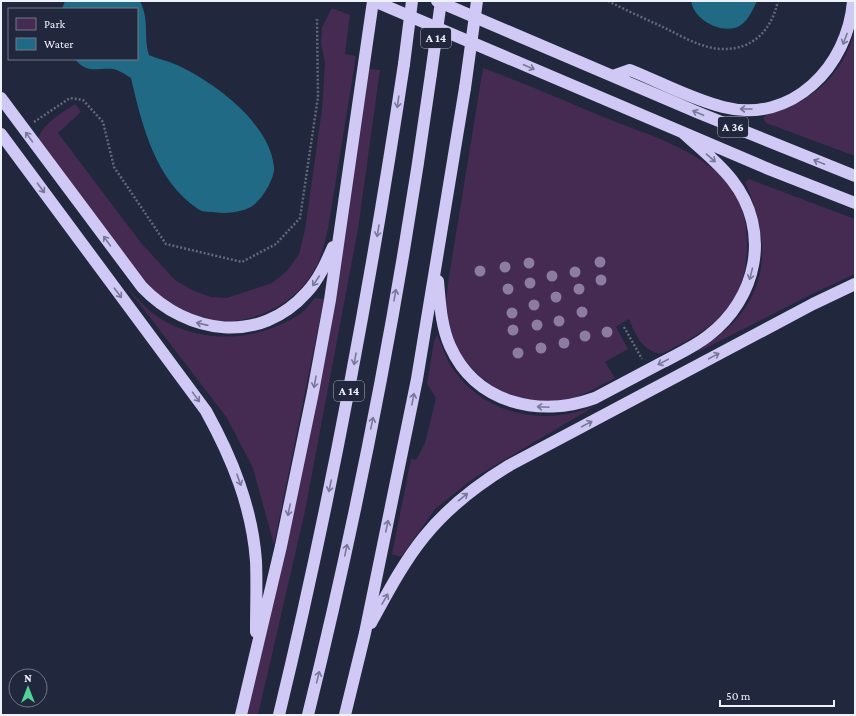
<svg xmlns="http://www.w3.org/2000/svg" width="856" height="716" font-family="'Crimson Pro',serif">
	<rect width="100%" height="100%" fill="#21273c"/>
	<path fill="#452a51" d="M 332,8 L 350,15 L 345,54 L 356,56 L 328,229 C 324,246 320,263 310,277 C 284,316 224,334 182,312 C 168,304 157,294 145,284 L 38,138 C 46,121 60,114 75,104 L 81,112 L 58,133 L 142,244 L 175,280 L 192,290 L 211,297 L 227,298 L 272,283 L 287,271 L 299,254 L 305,230 L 322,109 L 325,63 L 321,43 L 322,27 Z
		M 855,30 L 855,156 L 766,123 L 763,118 L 766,115 C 812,101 841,79 855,30 Z
		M 483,68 C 524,83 565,101 606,118 C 648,135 698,148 728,184 C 746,205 749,234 746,261 C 741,312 703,334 661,354 C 643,351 635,335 629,319 L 616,327 L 628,349 L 605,362 L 615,378 C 597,387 581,397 562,401 C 512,410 460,373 448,325 C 444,309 447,293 449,277 Z
		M 369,69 L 380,70 L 358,229 L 305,511 L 258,715 L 247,715 L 295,508 L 319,383 Z
		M 749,179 L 855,219 L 855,274 L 816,292 L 696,353 C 707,344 721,335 732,324 C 773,281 767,232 745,182 Z
		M 125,285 C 135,296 145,308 158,317 C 201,345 257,342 300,314 C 306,310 310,303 315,298 L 324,299 L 274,545 L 253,468 L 227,418 Z
		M 437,335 C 442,345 445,356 451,366 C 483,415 543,427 595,406 L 474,478 L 435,509 L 401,557 L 392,554 L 411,459 L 416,460 L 425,443 L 436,398 L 427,384 L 434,341 Z"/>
	<path fill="#206a85" d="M 65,1 L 140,1 C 150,22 143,35 149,55 C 158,59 168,61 177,65 C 214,82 270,123 274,167 C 275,179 261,201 251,207 C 239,213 225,214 213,212 C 208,212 202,212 198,209 C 155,180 142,125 131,78 C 126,75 119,70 113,69 C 99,67 87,75 75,59 L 137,59 L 137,9 L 62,9 Z
		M 691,1 L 757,1 C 752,11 746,26 734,28 C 717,32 694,19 691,1 Z"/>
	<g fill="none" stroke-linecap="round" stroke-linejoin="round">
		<path stroke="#63687a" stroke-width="2.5" stroke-dasharray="2 2" stroke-linecap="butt" d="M 608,1 C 626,10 645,19 663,27 C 681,36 701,48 721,49 C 753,50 771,31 778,1
			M 34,122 L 70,98 L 83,100 L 103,122 L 114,167 L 166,244 L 242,262 L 276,244 L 300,218 L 318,97 L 317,19
			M 624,327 L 642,359"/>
		<path stroke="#d0c9f5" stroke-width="12" d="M 374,1 L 771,170 L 855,203
			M 437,1 L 699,113 L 855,176
			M 613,76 L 630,70 C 660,82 691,99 723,107 C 792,125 848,66 853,1
			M 1,98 L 142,287 C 188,335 260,345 307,292 C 319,279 326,263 333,247
			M 1,134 L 206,411 C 232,458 252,507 256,561 C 257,584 256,608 256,632
			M 438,281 C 440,303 441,326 450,346 C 476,404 540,418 595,398 C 618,386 640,374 663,362 C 678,354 694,347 708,336 C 757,299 772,231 732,180 C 718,162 699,147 682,132
			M 371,623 C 387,594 403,563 424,537 C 448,507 477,485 510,465 L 813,304 L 855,284
			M 241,715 L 281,546 L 313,392 L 330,300 L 373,1
			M 279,715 C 331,500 371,283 404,64
			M 308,715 C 360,504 401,290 431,74
			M 345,715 L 365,633 L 417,379 L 465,88"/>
		<path stroke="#d0c9f5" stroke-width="12" d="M 404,64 L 412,1
			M 431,74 L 441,1
			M 465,88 L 477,1"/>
	</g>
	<g fill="#8c7ca2">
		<circle cx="600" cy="262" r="5.5"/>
		<circle cx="529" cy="263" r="5.5"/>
		<circle cx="505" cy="267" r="5.5"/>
		<circle cx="480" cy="271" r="5.5"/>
		<circle cx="575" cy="272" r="5.5"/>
		<circle cx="552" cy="276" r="5.5"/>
		<circle cx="601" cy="280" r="5.5"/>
		<circle cx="530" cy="283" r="5.5"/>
		<circle cx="508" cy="289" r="5.5"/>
		<circle cx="579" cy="289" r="5.5"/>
		<circle cx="556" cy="297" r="5.5"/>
		<circle cx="534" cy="305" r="5.5"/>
		<circle cx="582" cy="312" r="5.5"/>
		<circle cx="512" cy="313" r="5.5"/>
		<circle cx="559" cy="321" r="5.5"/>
		<circle cx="537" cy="325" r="5.5"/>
		<circle cx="513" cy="330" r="5.5"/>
		<circle cx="607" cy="332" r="5.5"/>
		<circle cx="585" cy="336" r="5.5"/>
		<circle cx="564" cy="343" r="5.5"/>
		<circle cx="541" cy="348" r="5.5"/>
		<circle cx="518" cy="353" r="5.5"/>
	</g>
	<defs><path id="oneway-shaft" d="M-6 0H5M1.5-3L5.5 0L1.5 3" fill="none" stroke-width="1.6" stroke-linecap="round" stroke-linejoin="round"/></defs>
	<g stroke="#787898">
		<use href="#oneway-shaft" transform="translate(845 39) rotate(111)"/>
		<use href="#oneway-shaft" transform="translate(529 67) rotate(23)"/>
		<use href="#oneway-shaft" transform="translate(398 102) rotate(98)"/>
		<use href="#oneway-shaft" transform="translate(746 109) rotate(180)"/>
		<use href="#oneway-shaft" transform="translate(698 113) rotate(-157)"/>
		<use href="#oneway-shaft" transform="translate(29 137) rotate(-126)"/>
		<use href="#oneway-shaft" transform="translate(711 158) rotate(41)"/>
		<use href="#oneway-shaft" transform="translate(819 162) rotate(-158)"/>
		<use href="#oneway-shaft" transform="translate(41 188) rotate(53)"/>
		<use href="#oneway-shaft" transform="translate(378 231) rotate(100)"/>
		<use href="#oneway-shaft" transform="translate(107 241) rotate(-126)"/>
		<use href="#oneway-shaft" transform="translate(751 274) rotate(104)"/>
		<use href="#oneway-shaft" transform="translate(316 281) rotate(124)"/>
		<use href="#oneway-shaft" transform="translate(118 293) rotate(53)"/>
		<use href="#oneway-shaft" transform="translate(395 295) rotate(-80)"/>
		<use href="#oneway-shaft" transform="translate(202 324) rotate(-167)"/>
		<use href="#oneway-shaft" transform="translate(714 356) rotate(-28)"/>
		<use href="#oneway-shaft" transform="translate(355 359) rotate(100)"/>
		<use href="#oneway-shaft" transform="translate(663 362) rotate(152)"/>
		<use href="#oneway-shaft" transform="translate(315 382) rotate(100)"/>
		<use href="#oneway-shaft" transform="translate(196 397) rotate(54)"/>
		<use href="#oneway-shaft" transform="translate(413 399) rotate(-79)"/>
		<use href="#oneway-shaft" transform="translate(543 407) rotate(-177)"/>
		<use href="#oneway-shaft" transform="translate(372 423) rotate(-78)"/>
		<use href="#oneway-shaft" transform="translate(587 424) rotate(-28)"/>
		<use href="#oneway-shaft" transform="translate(239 480) rotate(70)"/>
		<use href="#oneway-shaft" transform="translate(330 486) rotate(102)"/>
		<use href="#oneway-shaft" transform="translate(463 497) rotate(-39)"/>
		<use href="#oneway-shaft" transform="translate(289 510) rotate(102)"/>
		<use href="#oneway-shaft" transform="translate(387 526) rotate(-78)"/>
		<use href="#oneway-shaft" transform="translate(346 550) rotate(-78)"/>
		<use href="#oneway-shaft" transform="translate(385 599) rotate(-60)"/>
		<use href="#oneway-shaft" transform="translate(318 677) rotate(-76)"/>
	</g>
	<g text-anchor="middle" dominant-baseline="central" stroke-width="3" stroke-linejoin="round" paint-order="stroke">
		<g fill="#21273c" stroke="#b0b5c3" stroke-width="1">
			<rect x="421" y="28" width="30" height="20" rx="3"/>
			<rect x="718" y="117" width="30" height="20" rx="3"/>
			<rect x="334" y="381" width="30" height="20" rx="3"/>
		</g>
		<g font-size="12" font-weight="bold" fill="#eef2fd">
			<text x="436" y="38">A 14</text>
			<text x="733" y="127">A 36</text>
			<text x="349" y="391">A 14</text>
		</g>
	</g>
	<rect width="856" height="716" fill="none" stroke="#eef2fd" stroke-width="4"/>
	<rect x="8" y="8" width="130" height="52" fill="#21273c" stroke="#737889"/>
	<rect x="16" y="18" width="20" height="12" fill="#452a51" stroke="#737889"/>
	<text x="44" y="28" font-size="12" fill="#eef2fd">Park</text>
	<rect x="16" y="38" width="20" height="12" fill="#206a85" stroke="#737889"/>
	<text x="44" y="48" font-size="12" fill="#eef2fd">Water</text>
	<g transform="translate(28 688)"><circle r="19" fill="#21273c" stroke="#737889"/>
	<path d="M0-3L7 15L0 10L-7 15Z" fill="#4fd399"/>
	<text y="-6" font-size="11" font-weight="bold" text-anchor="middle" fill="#eef2fd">N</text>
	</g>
	<path d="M720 700v6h114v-6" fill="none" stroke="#eef2fd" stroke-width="2"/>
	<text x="726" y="700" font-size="12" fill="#eef2fd" stroke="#21273c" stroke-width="3" paint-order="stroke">50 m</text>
</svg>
